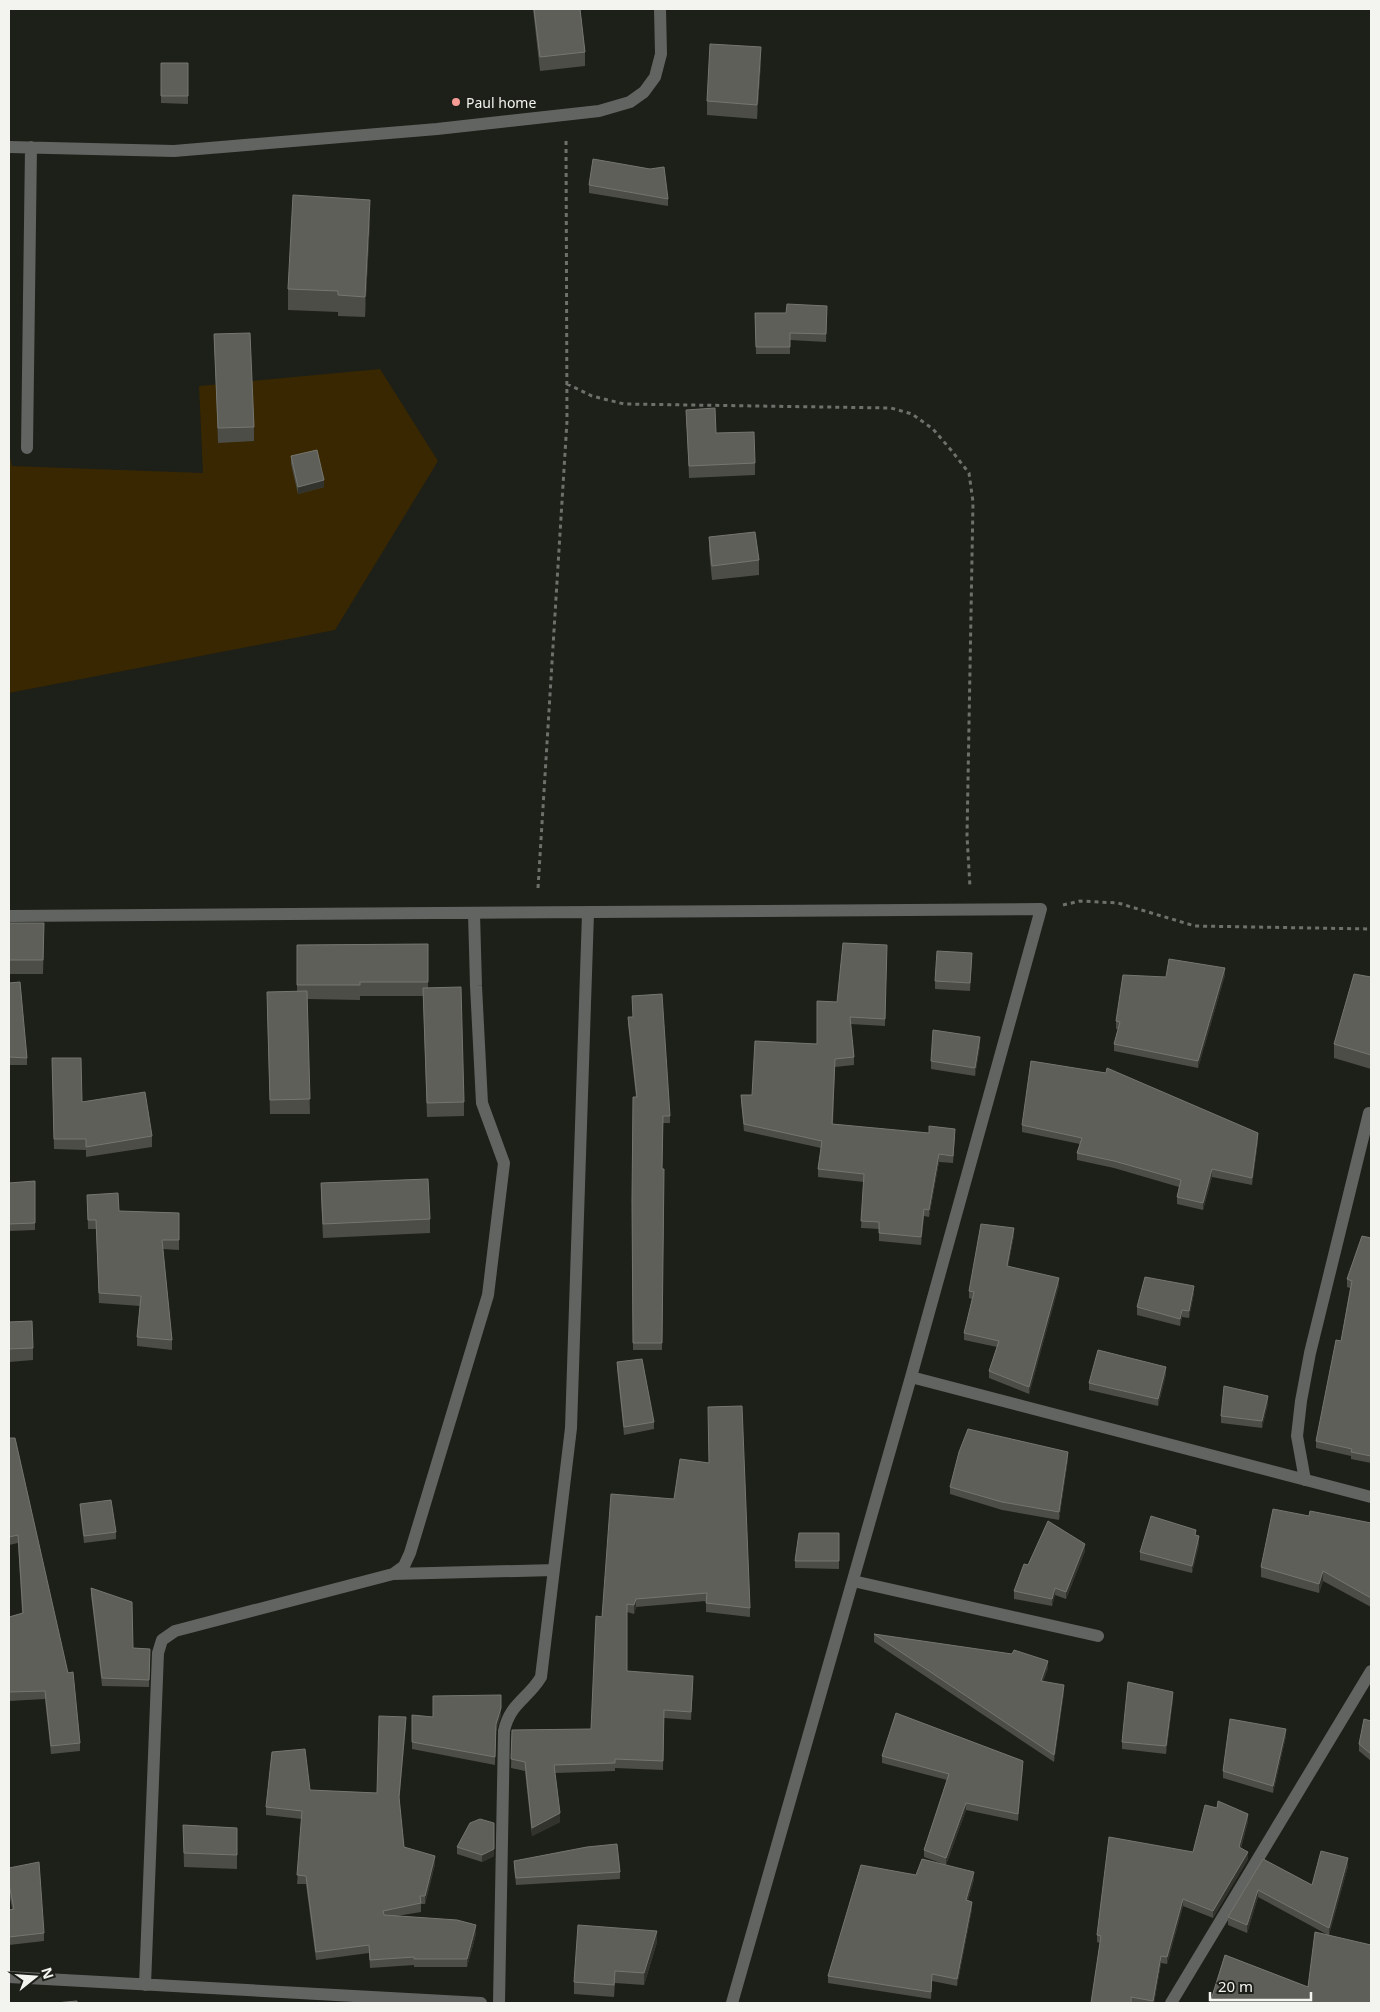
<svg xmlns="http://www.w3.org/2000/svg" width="1380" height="2012" font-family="'Noto Sans',sans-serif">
	<rect width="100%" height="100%" fill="#1d1f19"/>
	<path fill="#382701" d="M 380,369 L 438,461 L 335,630 L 9,693 L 9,454 L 12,466 L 203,473 L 199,386 Z"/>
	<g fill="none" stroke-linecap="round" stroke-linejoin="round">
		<path stroke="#6e706b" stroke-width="3" stroke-dasharray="4 4" stroke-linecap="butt" d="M 567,384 L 592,396 L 624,404 L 891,408 L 912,414 L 933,429 L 951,450 L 969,473 L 973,502 L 967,836 L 970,887
			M 538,888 L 567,421 L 566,138
			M 1063,905 L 1080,901 L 1118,903 L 1195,926 L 1371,929"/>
		<path stroke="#626461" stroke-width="12" d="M 9,147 L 174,151 L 437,129 L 599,111 L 630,102 L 644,92 L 655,77 L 661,54 L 660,9
			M 27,448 L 31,147
			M 9,916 L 1041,909 L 911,1377 L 732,2003
			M 911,1377 L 1371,1497
			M 1305,1480 L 1297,1436 L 1301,1401 L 1310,1353 L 1369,1113
			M 393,1574 L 554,1570
			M 853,1581 L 1098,1636
			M 9,1977 L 481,2003
			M 145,1985 L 158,1653 L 162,1640 L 175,1631 L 393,1574 L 404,1566 L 410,1553 L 488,1295 L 504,1163 L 482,1103 L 476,986 L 474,913
			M 499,2003 L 504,1731 C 510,1703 528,1699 541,1677 L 571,1428 L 588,913
			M 1171,2003 L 1371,1671"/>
	</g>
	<path fill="#4d4d47" d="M 533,9 L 580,9 L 585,52 L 585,66 L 540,71 Z
		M 761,62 L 757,119 L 707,115 L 707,101 Z
		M 161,63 L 188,63 L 188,104 L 161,103 Z
		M 589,185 L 668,199 L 668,206 L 589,193 Z
		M 370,221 L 365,317 L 338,316 L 338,312 L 288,310 L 288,289 Z
		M 827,306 L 826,342 L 790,340 L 790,354 L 756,354 L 755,313 L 786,313 Z
		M 214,334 L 254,427 L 254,441 L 218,443 Z
		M 686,410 L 755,463 L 755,475 L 689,478 Z
		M 291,456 L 324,487 L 298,494 L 291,464 Z
		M 709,537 L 759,560 L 759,575 L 712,580 L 709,551 Z
		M 9,923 L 44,937 L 43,974 L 9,974 Z
		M 428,944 L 428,988 L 464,1102 L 464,1116 L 427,1117 L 423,996 L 360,996 L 360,1000 L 307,999 L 310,1114 L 270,1114 L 267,1006 L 297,991 L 297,945 Z
		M 887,945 L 885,1026 L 850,1024 L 854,1057 L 854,1065 L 835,1067 L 833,1124 L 955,1136 L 953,1163 L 939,1162 L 929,1217 L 924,1216 L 921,1245 L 879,1241 L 879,1229 L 861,1228 L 864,1182 L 818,1177 L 818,1169 L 821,1148 L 744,1131 L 741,1102 L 741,1095 L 752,1095 L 817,1044 L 837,1002 Z
		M 972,960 L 970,991 L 935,989 L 935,981 Z
		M 1225,975 L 1198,1068 L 1114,1051 L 1114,1044 L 1118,1029 L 1116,1029 L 1116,1021 L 1166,977 Z
		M 1371,977 L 1371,1069 L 1334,1058 L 1334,1044 Z
		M 9,983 L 27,1058 L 27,1065 L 9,1065 Z
		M 632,996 L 670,1116 L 670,1123 L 663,1123 L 662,1169 L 664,1176 L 662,1350 L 633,1350 L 632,1201 L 636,1097 L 628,1024 L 628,1017 L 633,1017 Z
		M 980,1045 L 975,1076 L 931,1069 L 931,1061 Z
		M 52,1058 L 82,1102 L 152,1136 L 152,1147 L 86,1157 L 86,1150 L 54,1149 Z
		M 1022,1125 L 1258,1141 L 1252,1185 L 1212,1177 L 1203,1210 L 1177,1204 L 1177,1197 L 1179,1187 L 1114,1168 L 1077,1160 L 1077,1153 L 1080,1144 L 1022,1132 Z
		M 35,1181 L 35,1230 L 9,1231 L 9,1183 Z
		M 321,1183 L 430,1219 L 430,1233 L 323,1238 L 321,1198 Z
		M 87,1195 L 119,1211 L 179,1213 L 179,1250 L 163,1249 L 172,1340 L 172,1350 L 137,1346 L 137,1337 L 140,1306 L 99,1303 L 96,1229 L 88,1229 Z
		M 1014,1235 L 1008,1266 L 1059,1285 L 1029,1394 L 989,1378 L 989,1371 L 997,1347 L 964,1340 L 964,1333 L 972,1299 L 969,1298 L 969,1291 Z
		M 1371,1238 L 1371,1463 L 1351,1459 L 1351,1456 L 1316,1448 L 1316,1441 L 1341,1341 L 1350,1288 L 1347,1287 L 1347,1279 Z
		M 1194,1293 L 1189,1318 L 1182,1317 L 1180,1326 L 1137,1315 L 1137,1307 Z
		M 9,1322 L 33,1348 L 33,1360 L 9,1362 Z
		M 617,1362 L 654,1422 L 654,1429 L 624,1435 L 617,1369 Z
		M 1166,1374 L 1158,1406 L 1089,1390 L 1089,1383 Z
		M 1268,1403 L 1262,1428 L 1221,1423 L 1221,1416 Z
		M 9,1438 L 80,1743 L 80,1751 L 51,1754 L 45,1699 L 9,1701 L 9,1617 L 22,1613 L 18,1543 L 9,1545 Z
		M 1068,1459 L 1059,1520 L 1002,1510 L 950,1494 L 950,1487 Z
		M 709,1463 L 750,1608 L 750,1617 L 706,1612 L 706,1601 L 636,1607 L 634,1614 L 627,1612 L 627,1671 L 693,1684 L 691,1720 L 664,1718 L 663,1770 L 615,1768 L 615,1771 L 555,1773 L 560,1822 L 532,1836 L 525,1771 L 511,1768 L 512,1730 L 591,1729 L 602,1617 L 674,1499 Z
		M 80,1504 L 116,1532 L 116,1539 L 84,1543 L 80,1511 Z
		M 1309,1516 L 1371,1523 L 1371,1607 L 1323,1581 L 1319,1593 L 1261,1577 L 1261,1567 Z
		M 839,1533 L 839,1569 L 795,1568 L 795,1561 Z
		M 1196,1535 L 1199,1544 L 1192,1573 L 1140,1560 L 1140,1552 Z
		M 1085,1551 L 1066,1599 L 1055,1595 L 1052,1606 L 1014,1599 L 1014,1591 L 1028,1565 Z
		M 91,1588 L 133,1648 L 150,1649 L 149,1687 L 102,1686 L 91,1595 Z
		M 874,1634 L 1048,1668 L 1043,1681 L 1064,1692 L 1054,1762 L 874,1642 Z
		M 1173,1699 L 1166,1754 L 1122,1749 L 1122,1742 Z
		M 412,1715 L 433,1717 L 501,1715 L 496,1731 L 495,1765 L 412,1749 Z
		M 1371,1721 L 1371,1761 L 1359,1751 L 1359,1744 Z
		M 406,1725 L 399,1801 L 404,1847 L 435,1864 L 425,1904 L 421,1904 L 421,1912 L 397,1916 L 476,1934 L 467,1967 L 414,1967 L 414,1965 L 370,1968 L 369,1953 L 316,1960 L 306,1884 L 297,1884 L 302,1819 L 266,1815 L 266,1807 L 310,1790 L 377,1793 Z
		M 1286,1736 L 1273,1793 L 1223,1778 L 1223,1771 Z
		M 882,1756 L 1023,1768 L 1018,1821 L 966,1810 L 946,1865 L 924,1857 L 924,1850 L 947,1780 L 882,1763 Z
		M 1248,1821 L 1241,1848 L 1248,1859 L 1213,1918 L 1183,1906 L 1167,1964 L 1161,1963 L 1154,2003 L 1091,2003 L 1100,1943 L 1097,1942 L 1097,1935 L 1193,1852 Z
		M 183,1825 L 237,1828 L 237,1869 L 184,1867 Z
		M 457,1847 L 494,1856 L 482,1862 L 457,1854 Z
		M 1263,1859 L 1312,1885 L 1348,1866 L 1329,1935 L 1371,2003 L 1210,2003 L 1225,1955 L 1308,1987 L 1328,1935 L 1258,1897 L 1247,1933 L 1228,1925 L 1228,1917 Z
		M 514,1861 L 620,1872 L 620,1879 L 516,1885 L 514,1868 Z
		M 9,1868 L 44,1933 L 44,1941 L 9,1945 L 9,1910 L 12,1909 L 9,1893 Z
		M 916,1875 L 974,1879 L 968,1900 L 972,1909 L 957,1986 L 932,1981 L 931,1999 L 828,1983 L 828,1976 Z
		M 657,1942 L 644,1985 L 615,1983 L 614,1997 L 574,1994 L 574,1982 Z"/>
	<path fill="#33332d" d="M 761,47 L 761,62 L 757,119 L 757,105 Z
		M 370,200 L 370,221 L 365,317 L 365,297 Z
		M 324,480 L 324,487 L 298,494 L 298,487 Z
		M 1225,968 L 1225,975 L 1198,1068 L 1198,1061 Z
		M 980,1037 L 980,1045 L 975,1076 L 975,1068 Z
		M 1258,1133 L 1258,1141 L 1252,1185 L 1252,1178 Z
		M 939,1154 L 939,1162 L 929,1217 L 929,1210 Z
		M 1212,1169 L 1212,1177 L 1203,1210 L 1203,1203 Z
		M 924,1209 L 924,1216 L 921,1245 L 921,1237 Z
		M 1014,1228 L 1014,1235 L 1007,1273 L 1007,1266 Z
		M 1059,1278 L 1059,1285 L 1029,1394 L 1029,1387 Z
		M 1194,1286 L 1194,1293 L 1189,1318 L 1189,1311 Z
		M 1182,1310 L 1182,1317 L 1180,1326 L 1180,1319 Z
		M 1166,1367 L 1166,1374 L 1158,1406 L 1158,1399 Z
		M 1268,1396 L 1268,1403 L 1262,1428 L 1262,1421 Z
		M 1068,1452 L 1068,1459 L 1059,1520 L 1059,1512 Z
		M 1199,1536 L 1199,1544 L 1192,1573 L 1192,1566 Z
		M 1085,1544 L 1085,1551 L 1066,1599 L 1066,1592 Z
		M 1323,1571 L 1323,1581 L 1319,1593 L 1319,1584 Z
		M 1055,1588 L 1055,1595 L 1052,1606 L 1052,1599 Z
		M 636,1599 L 636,1607 L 634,1614 L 634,1605 Z
		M 1048,1661 L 1048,1668 L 1041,1688 L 1041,1681 Z
		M 693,1676 L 693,1684 L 691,1720 L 691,1712 Z
		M 1064,1685 L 1064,1692 L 1054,1762 L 1054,1755 Z
		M 1173,1692 L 1173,1699 L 1166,1754 L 1166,1746 Z
		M 501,1708 L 501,1715 L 496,1731 L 495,1765 L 496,1724 Z
		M 406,1717 L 406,1725 L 399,1805 L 399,1797 Z
		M 1286,1729 L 1286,1736 L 1273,1793 L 1273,1786 Z
		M 1023,1761 L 1023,1768 L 1018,1821 L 1018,1814 Z
		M 966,1803 L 966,1810 L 946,1865 L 946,1858 Z
		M 560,1813 L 560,1822 L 532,1836 L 532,1828 Z
		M 1248,1814 L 1248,1821 L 1239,1854 L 1239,1847 Z
		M 494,1830 L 494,1856 L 482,1862 L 482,1855 Z
		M 1248,1852 L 1248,1859 L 1213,1918 L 1213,1911 Z
		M 435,1856 L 435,1864 L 425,1904 L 425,1896 Z
		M 1348,1858 L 1348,1866 L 1329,1935 L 1329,1928 Z
		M 974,1872 L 974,1879 L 966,1907 L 966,1900 Z
		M 1258,1890 L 1258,1897 L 1247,1933 L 1247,1925 Z
		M 1183,1899 L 1183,1906 L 1167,1964 L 1167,1957 Z
		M 972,1902 L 972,1909 L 957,1986 L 957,1979 Z
		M 476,1925 L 476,1934 L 467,1967 L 467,1959 Z
		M 657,1931 L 657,1942 L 644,1985 L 644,1973 Z
		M 1161,1956 L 1161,1963 L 1154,2003 L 1153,2003 Z"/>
	<path fill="#5f5f59" stroke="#767671" d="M 534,9 L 580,9 L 585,52 L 540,57 Z
		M 710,44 L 761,47 L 757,105 L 707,101 Z
		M 161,63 L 188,63 L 188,96 L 161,96 Z
		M 593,159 L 650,169 L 664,167 L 668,199 L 589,185 Z
		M 293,195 L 370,200 L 365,297 L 338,295 L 338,291 L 288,289 Z
		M 787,304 L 827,306 L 826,334 L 790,333 L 790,347 L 756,347 L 755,313 L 786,313 Z
		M 250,333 L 254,427 L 218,428 L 214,334 Z
		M 715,408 L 716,433 L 754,432 L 755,463 L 689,466 L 686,410 Z
		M 317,450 L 324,480 L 298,487 L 291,456 Z
		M 755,532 L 759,560 L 712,566 L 709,537 Z
		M 9,923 L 44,923 L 43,960 L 9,960 Z
		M 843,943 L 887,945 L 885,1019 L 850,1017 L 854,1057 L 835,1059 L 832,1124 L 929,1133 L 929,1126 L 955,1129 L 953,1156 L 939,1154 L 929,1210 L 924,1209 L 921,1237 L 879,1233 L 879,1222 L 861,1221 L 864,1174 L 818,1169 L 822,1141 L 744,1124 L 741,1095 L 752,1095 L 755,1041 L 817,1044 L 817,1001 L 837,1002 Z
		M 428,944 L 428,982 L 360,982 L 360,985 L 297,985 L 297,945 Z
		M 937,951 L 972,953 L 970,983 L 935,981 Z
		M 1169,959 L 1225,968 L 1198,1061 L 1114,1044 L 1120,1022 L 1116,1021 L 1123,975 L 1166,977 Z
		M 1354,974 L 1371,977 L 1371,1055 L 1334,1044 Z
		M 20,982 L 27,1058 L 9,1057 L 9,983 Z
		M 461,987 L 464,1102 L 427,1103 L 423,988 Z
		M 307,991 L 310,1099 L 270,1100 L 267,992 Z
		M 662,994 L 670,1116 L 663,1116 L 662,1169 L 664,1169 L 662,1343 L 633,1343 L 632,1201 L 633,1097 L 637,1097 L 628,1017 L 633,1017 L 632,996 Z
		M 933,1030 L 980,1037 L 975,1068 L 931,1061 Z
		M 52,1058 L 81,1058 L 82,1102 L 145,1092 L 152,1136 L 86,1147 L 86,1139 L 54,1139 Z
		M 1031,1061 L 1106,1073 L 1107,1068 L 1258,1133 L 1252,1178 L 1212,1169 L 1203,1203 L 1177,1197 L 1181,1180 L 1114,1161 L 1077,1153 L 1082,1138 L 1022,1125 Z
		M 428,1179 L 430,1219 L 323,1224 L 321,1183 Z
		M 35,1181 L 35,1223 L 9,1224 L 9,1183 Z
		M 118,1193 L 119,1211 L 179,1213 L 179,1240 L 162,1240 L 172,1340 L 137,1337 L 141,1296 L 99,1293 L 96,1220 L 88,1220 L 87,1195 Z
		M 981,1224 L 1014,1228 L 1007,1266 L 1059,1278 L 1029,1387 L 989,1371 L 999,1341 L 964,1333 L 974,1292 L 969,1291 Z
		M 1362,1236 L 1371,1238 L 1371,1456 L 1351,1452 L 1352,1449 L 1316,1441 L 1336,1340 L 1341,1341 L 1352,1281 L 1347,1279 Z
		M 1145,1277 L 1194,1286 L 1189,1311 L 1182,1310 L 1180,1319 L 1137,1307 Z
		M 32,1321 L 33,1348 L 9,1349 L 9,1322 Z
		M 1098,1350 L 1166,1367 L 1158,1399 L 1089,1383 Z
		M 642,1359 L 654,1422 L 624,1427 L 617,1362 Z
		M 1224,1386 L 1268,1396 L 1262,1421 L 1221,1416 Z
		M 742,1406 L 750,1608 L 706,1603 L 707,1593 L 636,1599 L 634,1605 L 627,1604 L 627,1671 L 693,1676 L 691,1712 L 664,1710 L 663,1761 L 615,1759 L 615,1763 L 554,1765 L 560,1813 L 532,1828 L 525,1762 L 511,1759 L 512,1730 L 591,1729 L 596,1616 L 602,1617 L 611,1494 L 674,1499 L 680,1459 L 709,1463 L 708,1407 Z
		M 968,1429 L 1068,1452 L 1059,1512 L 1002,1502 L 950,1487 L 959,1452 Z
		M 9,1438 L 15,1438 L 68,1673 L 73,1672 L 80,1743 L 51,1746 L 45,1691 L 9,1692 L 9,1617 L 23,1613 L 18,1535 L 9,1537 Z
		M 111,1500 L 116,1532 L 84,1536 L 80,1504 Z
		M 1273,1509 L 1309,1516 L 1310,1511 L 1371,1523 L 1371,1598 L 1323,1571 L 1319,1584 L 1261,1567 Z
		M 1151,1516 L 1196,1530 L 1195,1535 L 1199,1536 L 1192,1566 L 1140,1552 Z
		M 1048,1521 L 1085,1544 L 1066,1592 L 1055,1588 L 1052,1599 L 1014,1591 L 1024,1564 L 1028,1565 Z
		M 799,1533 L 839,1533 L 839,1561 L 795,1561 Z
		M 91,1588 L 132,1602 L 133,1648 L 150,1649 L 149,1680 L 102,1678 Z
		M 874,1634 L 1012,1654 L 1014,1650 L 1048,1661 L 1041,1681 L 1064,1685 L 1054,1755 Z
		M 1128,1682 L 1173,1692 L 1166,1746 L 1122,1742 Z
		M 501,1695 L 501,1708 L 496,1724 L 495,1757 L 412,1742 L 412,1715 L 433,1717 L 433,1696 Z
		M 896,1713 L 1023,1761 L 1018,1814 L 966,1803 L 946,1858 L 924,1850 L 949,1774 L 882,1756 Z
		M 379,1716 L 406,1717 L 399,1797 L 404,1847 L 435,1856 L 425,1896 L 420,1896 L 421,1903 L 383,1911 L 384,1915 L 457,1920 L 476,1925 L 467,1959 L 414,1959 L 414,1957 L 370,1960 L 369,1945 L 316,1952 L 306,1876 L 297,1875 L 302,1811 L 266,1807 L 272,1752 L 305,1749 L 310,1790 L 377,1793 Z
		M 1230,1719 L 1286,1729 L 1273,1786 L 1223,1771 Z
		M 1364,1719 L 1371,1721 L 1371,1754 L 1359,1744 Z
		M 1218,1801 L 1248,1814 L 1239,1847 L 1248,1852 L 1213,1911 L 1183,1899 L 1167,1957 L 1161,1956 L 1153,2001 L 1131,1997 L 1131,2003 L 1091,2003 L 1101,1936 L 1097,1935 L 1109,1837 L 1193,1852 L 1205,1805 L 1217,1808 Z
		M 480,1819 L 494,1823 L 494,1849 L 482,1855 L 457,1847 L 470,1823 Z
		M 183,1825 L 237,1828 L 237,1855 L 184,1853 Z
		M 617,1844 L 620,1872 L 516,1878 L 514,1861 L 587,1847 Z
		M 1321,1851 L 1348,1858 L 1329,1928 L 1258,1890 L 1247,1925 L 1228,1917 L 1263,1859 L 1312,1885 Z
		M 922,1859 L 974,1872 L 966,1900 L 972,1902 L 957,1979 L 932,1974 L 931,1992 L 828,1976 L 861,1865 L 916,1875 Z
		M 39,1862 L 44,1933 L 9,1937 L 9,1910 L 14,1909 L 9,1884 L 9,1868 Z
		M 578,1925 L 657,1931 L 644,1973 L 615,1971 L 614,1985 L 574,1982 Z
		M 1315,1932 L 1371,1945 L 1371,2003 L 1210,2003 L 1225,1955 L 1308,1987 Z
		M 77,2001 L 77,2003 L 55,2003 Z"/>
	<circle fill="#f59c95" stroke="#1d1f19" stroke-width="2" cx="456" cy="102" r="5"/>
	<g text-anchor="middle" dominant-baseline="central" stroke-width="4" stroke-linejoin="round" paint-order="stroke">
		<g font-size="14" fill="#f3f4f0" stroke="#1d1f19" text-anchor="start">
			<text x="466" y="102">Paul home</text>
		</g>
	</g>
	<rect width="1380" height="2012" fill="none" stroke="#f3f4f0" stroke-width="20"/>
	<g transform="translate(35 1977) rotate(73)" stroke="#1d1f19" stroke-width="4" paint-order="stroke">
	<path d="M0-4L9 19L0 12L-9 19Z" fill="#f3f4f0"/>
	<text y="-8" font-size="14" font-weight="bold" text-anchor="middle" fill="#f3f4f0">N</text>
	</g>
	<path d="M1210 1992v8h101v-8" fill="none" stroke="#f3f4f0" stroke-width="2.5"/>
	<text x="1218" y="1992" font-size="15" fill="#f3f4f0" stroke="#1d1f19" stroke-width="4" paint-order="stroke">20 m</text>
</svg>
